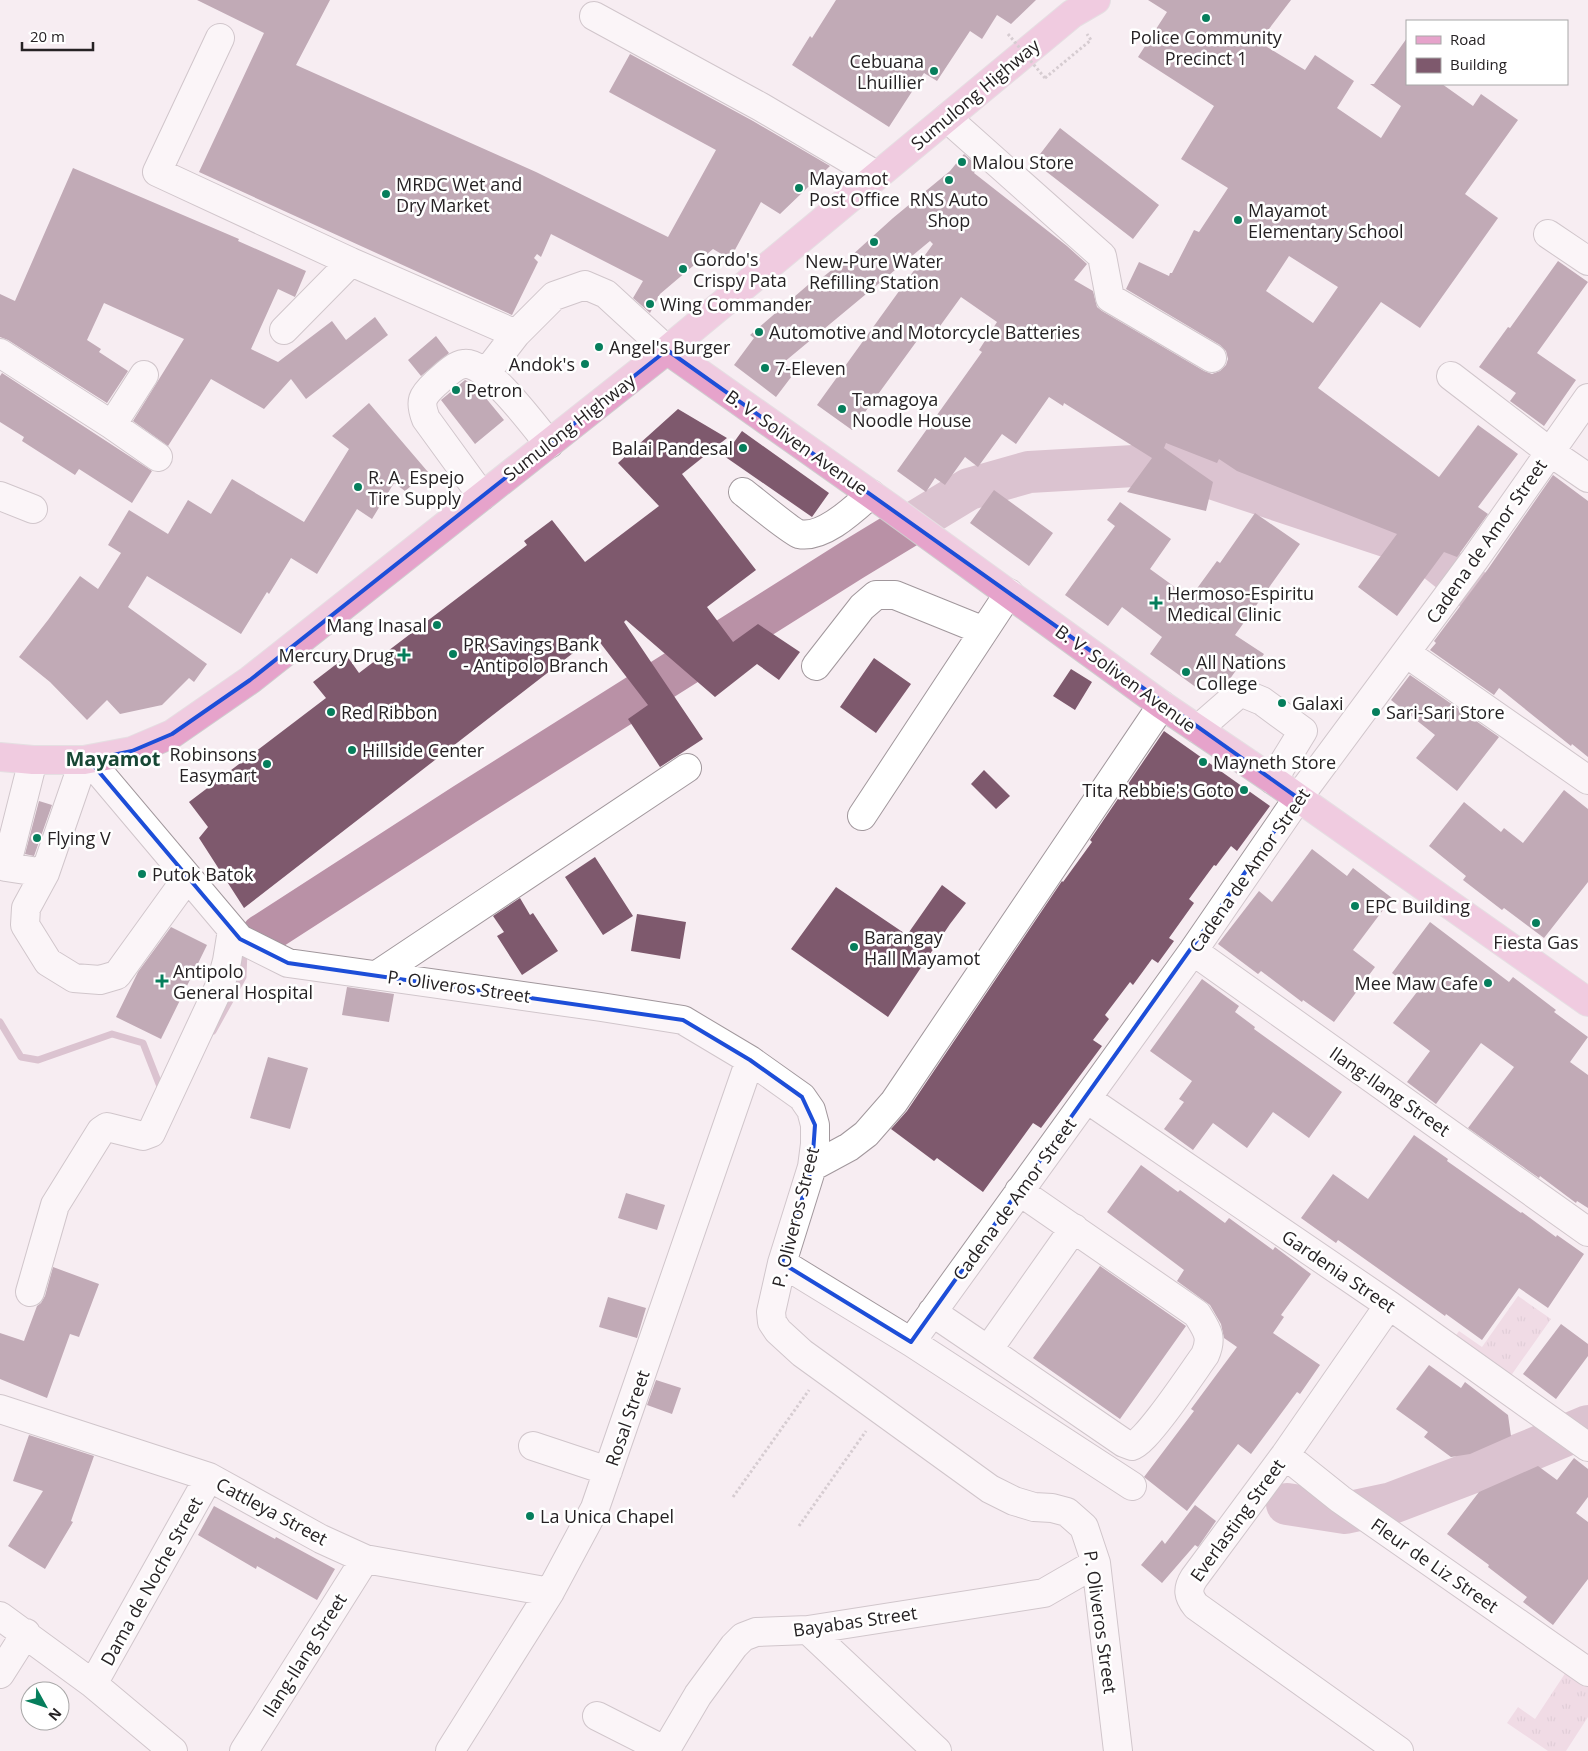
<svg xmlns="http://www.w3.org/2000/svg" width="1588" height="1751" font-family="'Open Sans',sans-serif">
	<defs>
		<pattern id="grass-tufts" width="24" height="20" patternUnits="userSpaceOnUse" patternTransform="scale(1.25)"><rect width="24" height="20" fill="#e6c5d6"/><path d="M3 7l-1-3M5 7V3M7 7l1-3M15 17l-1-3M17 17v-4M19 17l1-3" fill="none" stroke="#c5a9b8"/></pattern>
	</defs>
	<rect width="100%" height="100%" fill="#f7edf2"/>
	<path fill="url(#grass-tufts)" d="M 1518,1296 L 1551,1319 L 1510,1377 L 1454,1338 L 1459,1331 L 1482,1347 Z
		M 1566,1672 L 1588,1687 L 1588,1717 L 1566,1751 L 1548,1751 L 1507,1723 L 1518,1707 L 1535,1719 Z"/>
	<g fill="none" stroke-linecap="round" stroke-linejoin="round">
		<path stroke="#b991a6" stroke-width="7" d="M 0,1022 L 21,1057 L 38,1060 L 112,1034 L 143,1043 L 161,1089
			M 213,1031 L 243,977 L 244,950"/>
		<path stroke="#b991a6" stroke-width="42" d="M 262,935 L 465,804 L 852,560 L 969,489 L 1029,472 L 1169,464 L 1419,547 L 1588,681
			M 1287,1504 L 1345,1513 L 1392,1503 L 1521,1454 L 1588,1426"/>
	</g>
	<path fill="#7e596d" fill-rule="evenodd" d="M 197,0 L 330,0 L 296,65 L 536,172 L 668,237 L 716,150 L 609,92 L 630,54 L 753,121 L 830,166 L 780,214 L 761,202 L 730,259 L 713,249 L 660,294 L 650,313 L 633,298 L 643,281 L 551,234 L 541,257 L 537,254 L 534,258 L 538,262 L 512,315 L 199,172 L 264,33 Z
		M 836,0 L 1036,0 L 1011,24 L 997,15 L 982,39 L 970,31 L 937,81 L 924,73 L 889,127 L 792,65 L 810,36 L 812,38 Z
		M 1148,0 L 1291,0 L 1259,42 L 1305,70 L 1315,55 L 1354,81 L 1337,108 L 1381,138 L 1401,106 L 1370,84 L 1374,84 L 1407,38 L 1407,84 L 1442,84 L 1473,106 L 1481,94 L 1518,120 L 1465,194 L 1498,218 L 1420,328 L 1381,302 L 1318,388 L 1439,477 L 1478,425 L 1518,454 L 1478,507 L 1488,514 L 1457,557 L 1444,552 L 1397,616 L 1358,587 L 1397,534 L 1237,471 L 1219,459 L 1217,463 L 1166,443 L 1164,448 L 1213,482 L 1206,511 L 1127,492 L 1152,458 L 1064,403 L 1063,406 L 1049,397 L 1016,444 L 1002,434 L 978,467 L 965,457 L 945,485 L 935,478 L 926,492 L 897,471 L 982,352 L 979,350 L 997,322 L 961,297 L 935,333 L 927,327 L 852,430 L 817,405 L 933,244 L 930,241 L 783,363 L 795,372 L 776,397 L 734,365 L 754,338 L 750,335 L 816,278 L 818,281 L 838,265 L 839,267 L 893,218 L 950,171 L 964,154 L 978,166 L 974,173 L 1067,246 L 1087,264 L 1074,280 L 1093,291 L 1097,307 L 1102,311 L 1204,371 L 1212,374 L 1220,371 L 1226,365 L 1228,359 L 1226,351 L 1220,345 L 1126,289 L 1139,262 L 1169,276 L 1170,273 L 1172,273 L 1194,230 L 1199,232 L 1228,188 L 1181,159 L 1214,106 L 1138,57 L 1167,12 ZM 1289,256 L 1338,287 L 1313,323 L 1266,291 Z
		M 1060,128 L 1159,205 L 1133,239 L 1034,162 Z
		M 73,168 L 239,239 L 238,241 L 306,271 L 295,297 L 278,289 L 251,349 L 278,362 L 332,321 L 346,340 L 375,317 L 388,335 L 306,399 L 291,379 L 264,409 L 211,379 L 168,446 L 133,421 L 184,339 L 104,303 L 87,340 L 101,349 L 99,352 L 128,371 L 107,403 L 8,340 L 0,337 L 0,294 L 15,301 Z
		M 1558,261 L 1588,282 L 1537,353 L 1576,380 L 1544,426 L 1510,401 L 1516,393 L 1479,367 L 1508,327 L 1510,328 Z
		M 436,336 L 449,353 L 421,376 L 408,360 Z
		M 2,373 L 152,471 L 132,503 L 79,469 L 75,475 L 22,441 L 24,437 L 0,422 L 0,376 Z
		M 465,380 L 475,385 L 504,420 L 475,444 L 441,400 Z
		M 369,403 L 428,472 L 405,491 L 394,483 L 372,519 L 357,509 L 317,574 L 291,558 L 269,594 L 267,592 L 241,634 L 147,576 L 128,607 L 207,664 L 194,682 L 189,678 L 162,705 L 120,714 L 107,700 L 87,720 L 50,682 L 19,657 L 48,620 L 80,576 L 98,589 L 121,553 L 108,545 L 129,510 L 168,534 L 188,500 L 211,514 L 232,479 L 304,522 L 349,449 L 332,436 Z
		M 678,409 L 727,438 L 682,474 L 756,570 L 707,607 L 733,642 L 758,624 L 800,652 L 779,680 L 757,664 L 715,697 L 626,620 L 624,622 L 703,739 L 660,767 L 628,719 L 648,705 L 595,636 L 244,908 L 199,838 L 208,827 L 189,802 L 326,698 L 313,682 L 347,656 L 359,673 L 527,545 L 524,541 L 552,520 L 585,562 L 659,506 L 618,463 Z
		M 742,431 L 829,493 L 812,517 L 724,456 Z
		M 1553,475 L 1588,501 L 1588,757 L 1572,744 L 1571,746 L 1499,688 L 1494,695 L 1430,650 L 1436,643 L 1434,641 L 1488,569 Z
		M 994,490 L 1053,533 L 1029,566 L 970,523 Z
		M 1120,502 L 1171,539 L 1150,569 L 1190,598 L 1217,561 L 1220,563 L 1255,513 L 1300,544 L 1235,635 L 1264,654 L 1253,669 L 1242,662 L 1227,683 L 1221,689 L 1204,678 L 1197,688 L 1150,654 L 1162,637 L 1122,607 L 1108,626 L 1065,595 L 1115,526 L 1107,520 Z
		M 874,658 L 911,684 L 876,733 L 840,707 Z
		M 1071,669 L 1092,682 L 1075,710 L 1053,696 Z
		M 1410,675 L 1499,737 L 1457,791 L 1416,758 L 1435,735 L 1391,700 Z
		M 1164,731 L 1270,806 L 1237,851 L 1231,846 L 1216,866 L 1214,865 L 1189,899 L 1194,903 L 1169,938 L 1174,941 L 1158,963 L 1152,959 L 1133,985 L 1130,982 L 1105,1015 L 1109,1019 L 1093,1040 L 1102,1046 L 1041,1128 L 1033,1123 L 983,1192 L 937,1158 L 934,1161 L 891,1129 L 907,1111 L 1062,881 L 1063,882 L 1092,842 L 1090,840 Z
		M 984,770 L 1010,796 L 996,809 L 971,784 Z
		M 1564,790 L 1588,809 L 1588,882 L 1544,938 L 1504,908 L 1502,910 L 1463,880 L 1466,876 L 1429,846 L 1464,802 L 1501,832 L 1504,828 L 1523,843 Z
		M 39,801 L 52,805 L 34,856 L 25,854 Z
		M 1312,849 L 1347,876 L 1353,868 L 1392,898 L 1353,950 L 1375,967 L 1334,1022 L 1303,1000 L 1302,1002 L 1261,971 L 1258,974 L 1218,944 L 1259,891 L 1272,902 Z
		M 595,857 L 633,916 L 603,935 L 565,877 Z
		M 942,885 L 966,903 L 950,924 L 888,1017 L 791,949 L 836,887 L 907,935 Z
		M 520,898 L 530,915 L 533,913 L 558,951 L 522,975 L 497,936 L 504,932 L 493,916 Z
		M 637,914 L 686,922 L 680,959 L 631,951 Z
		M 1430,922 L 1509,982 L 1513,977 L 1556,1010 L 1554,1012 L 1588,1037 L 1570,1062 L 1588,1075 L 1588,1208 L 1577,1201 L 1576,1203 L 1540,1176 L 1539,1178 L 1468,1128 L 1514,1067 L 1481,1043 L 1436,1104 L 1407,1082 L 1430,1051 L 1393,1023 L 1417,992 L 1392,973 Z
		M 171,927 L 207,945 L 161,1039 L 116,1017 L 138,972 Z
		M 1202,979 L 1239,1006 L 1235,1012 L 1255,1027 L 1254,1029 L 1342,1092 L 1309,1138 L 1273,1112 L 1247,1148 L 1213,1123 L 1193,1150 L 1164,1129 L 1184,1102 L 1179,1099 L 1192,1081 L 1150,1051 Z
		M 347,987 L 394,994 L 389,1022 L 342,1015 Z
		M 268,1057 L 308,1068 L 290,1129 L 250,1118 Z
		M 1414,1135 L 1448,1159 L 1447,1161 L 1521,1213 L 1522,1212 L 1556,1237 L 1557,1235 L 1584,1254 L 1548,1308 L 1519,1288 L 1482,1340 L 1446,1314 L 1445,1316 L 1338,1240 L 1336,1243 L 1301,1218 L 1333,1174 L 1368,1199 Z
		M 1141,1165 L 1178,1192 L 1180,1190 L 1225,1223 L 1229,1218 L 1273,1250 L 1275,1247 L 1311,1274 L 1281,1315 L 1284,1317 L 1273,1333 L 1320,1365 L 1300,1394 L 1297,1392 L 1251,1454 L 1238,1444 L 1187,1511 L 1144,1477 L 1194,1411 L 1191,1409 L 1237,1347 L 1224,1338 L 1221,1324 L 1210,1305 L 1177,1281 L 1184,1270 L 1107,1212 Z
		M 626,1193 L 665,1205 L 657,1230 L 618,1218 Z
		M 1100,1266 L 1186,1326 L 1120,1419 L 1033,1358 Z
		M 53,1267 L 99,1284 L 79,1337 L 70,1334 L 47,1398 L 0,1379 L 0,1333 L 24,1341 L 37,1306 L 41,1303 L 45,1296 Z
		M 608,1297 L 646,1308 L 637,1338 L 599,1327 Z
		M 1561,1324 L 1588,1344 L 1588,1356 L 1556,1399 L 1523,1374 Z
		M 1429,1365 L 1461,1388 L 1465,1382 L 1508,1415 L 1511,1436 L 1470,1454 L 1451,1457 L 1424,1437 L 1428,1432 L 1396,1409 Z
		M 656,1380 L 681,1388 L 672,1414 L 647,1405 Z
		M 29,1435 L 94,1456 L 71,1521 L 73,1522 L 45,1569 L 8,1546 L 43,1491 L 13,1481 Z
		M 1574,1458 L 1588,1469 L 1588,1497 L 1576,1513 L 1588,1522 L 1588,1579 L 1553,1625 L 1523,1602 L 1527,1597 L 1488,1567 L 1489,1565 L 1447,1534 L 1479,1492 L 1538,1466 L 1557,1480 Z
		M 1195,1505 L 1216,1521 L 1198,1547 L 1195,1545 L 1162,1583 L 1141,1565 L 1162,1540 L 1165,1544 Z
		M 214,1506 L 275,1539 L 276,1537 L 335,1569 L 317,1600 L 257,1566 L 256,1569 L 198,1535 Z"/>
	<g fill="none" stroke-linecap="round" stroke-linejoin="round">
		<defs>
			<path id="minor" d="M 594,16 L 761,107 L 876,175
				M 220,38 L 157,172 L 351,262 L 516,334
				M 947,118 L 1102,256 L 1110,298 L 1212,358
				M 1548,234 L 1588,261
				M 284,330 L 351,262
				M 0,353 L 112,425 L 144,375
				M 486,373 L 516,334 L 554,296 L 585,285 L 606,294 L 667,350
				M 1451,376 L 1550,452 L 1588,478
				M 112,425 L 158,457
				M 743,492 C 752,499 792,532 799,534 C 823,539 854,509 871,494
				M 0,496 L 33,509
				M 482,496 L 426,419 C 419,401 422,396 436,383 C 443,377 454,365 464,364 C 486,360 535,427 549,444
				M 1406,653 L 1588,780
				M 816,666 L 862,607 L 876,595 L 895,595 L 984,631
				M 1198,729 L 1237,695 L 1245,694 L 1262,701 L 1303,731 L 1273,780
				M 33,760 L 6,867 L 45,873
				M 84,760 L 45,873 L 26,908 L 25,925 L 48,962 L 74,978 L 100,980 L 117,975 L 187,878
				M 89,760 L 240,939 L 288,963 L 601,1007 L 683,1020 L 750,1060 L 802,1097 L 811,1110 L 815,1125 L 815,1144 L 812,1167 L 782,1263 L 771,1312 L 772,1322 L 778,1331 L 802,1353 L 990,1489 L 1014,1501 L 1034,1507 L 1052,1508 L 1067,1512 L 1084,1527 L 1096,1563 L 1118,1751
				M 862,816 L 1009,593
				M 1193,951 L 1588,1232
				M 377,975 L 687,768
				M 1087,1099 L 1389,1305 L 1588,1447
				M 812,1167 L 849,1147 L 866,1134 L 894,1102 L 1162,705
				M 782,1263 L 911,1342 L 1132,1486
				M 30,1292 L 55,1205 L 101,1131 L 107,1127 L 143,1136 L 151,1133 L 221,983 L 227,961 L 232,930
				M 1389,1305 L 1285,1455 L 1194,1578 C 1187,1589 1188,1596 1196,1606 L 1399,1751
				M 932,1312 L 988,1350 L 1074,1228
				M 911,1342 L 1193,951 L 1298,798 L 1475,559 L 1588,398
				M 988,1350 L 1124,1443 L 1132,1446 C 1146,1443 1194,1370 1205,1355 C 1213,1337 1207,1330 1197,1314 L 1019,1191
				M 0,1409 L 209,1477 L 321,1539 L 365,1559 L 550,1592
				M 533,1446 L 608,1471
				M 1285,1455 L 1340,1499 L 1588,1672
				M 0,1616 L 93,1684 L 173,1751
				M 808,1630 L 937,1751
				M 0,1674 L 26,1633
				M 93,1684 L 209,1477
				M 597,1716 L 666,1751
				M 244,1751 L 365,1559
				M 450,1751 L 550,1592 L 595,1508 L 750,1060
				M 665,1751 L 698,1695 L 734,1646 L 743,1637 L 756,1632 L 808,1630 L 1044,1593 L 1096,1563"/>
			<path id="major" d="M 667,350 L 892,509 L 1162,705 L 1273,780 L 1588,1002
				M 0,757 L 33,760 L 84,760 L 132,751 L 172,734 L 250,680 L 667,350 L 1072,14 L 1096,0"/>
		</defs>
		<use href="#minor" stroke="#a1979c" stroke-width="30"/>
		<use href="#major" stroke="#cfcecf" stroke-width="30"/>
		<path stroke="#ada5a9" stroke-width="3" stroke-dasharray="2.5 2.5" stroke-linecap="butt" d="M 1045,78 L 1091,40 L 1087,34
			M 733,1497 L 809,1390
			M 799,1526 L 866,1431"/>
		<use href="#minor" stroke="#fff" stroke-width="28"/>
		<use href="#major" stroke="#e6a3cb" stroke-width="28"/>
		<path stroke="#ada5a9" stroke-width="3" stroke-dasharray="2.5 2.5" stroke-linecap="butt" d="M 1008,34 L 1045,78"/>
	</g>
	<path d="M0 0H1588V1751H0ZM 667,350 L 1298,798 L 911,1342 L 782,1263 L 812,1167 L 815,1125 L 802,1097 L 750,1060 L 683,1020 L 288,963 L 240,939 L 89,760 L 132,751 L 172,734 L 250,680 Z" fill="#f7edf2" fill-opacity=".55" fill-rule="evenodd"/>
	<path fill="none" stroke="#1d4ed8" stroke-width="4" stroke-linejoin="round" d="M 667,350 L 1298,798 L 911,1342 L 782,1263 L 812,1167 L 815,1125 L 802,1097 L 750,1060 L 683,1020 L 288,963 L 240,939 L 89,760 L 132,751 L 172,734 L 250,680 Z"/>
	<g fill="#067e5c" stroke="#fff" stroke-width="2">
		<circle cx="1206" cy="18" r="5"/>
		<circle cx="934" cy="71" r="5"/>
		<circle cx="962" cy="162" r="5"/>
		<circle cx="949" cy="180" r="5"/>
		<circle cx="799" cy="188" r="5"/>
		<circle cx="386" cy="194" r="5"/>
		<circle cx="1238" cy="220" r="5"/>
		<circle cx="874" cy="242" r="5"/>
		<circle cx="683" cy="269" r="5"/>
		<circle cx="650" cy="304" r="5"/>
		<circle cx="759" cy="332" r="5"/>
		<circle cx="599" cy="347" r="5"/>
		<circle cx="585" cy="364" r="5"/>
		<circle cx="765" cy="368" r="5"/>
		<circle cx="456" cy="390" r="5"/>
		<circle cx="842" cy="409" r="5"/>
		<circle cx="743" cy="448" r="5"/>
		<circle cx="358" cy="487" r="5"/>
		<path d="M1153.5 595.5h5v5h5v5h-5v5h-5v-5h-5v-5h5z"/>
		<circle cx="437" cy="625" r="5"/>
		<circle cx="453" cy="654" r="5"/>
		<path d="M401.5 647.5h5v5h5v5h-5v5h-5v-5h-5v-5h5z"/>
		<circle cx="1186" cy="672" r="5"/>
		<circle cx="1282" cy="703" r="5"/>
		<circle cx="331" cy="712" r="5"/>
		<circle cx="1376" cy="712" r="5"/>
		<circle cx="352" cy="750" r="5"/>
		<circle cx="1203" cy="762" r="5"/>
		<circle cx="267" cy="764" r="5"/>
		<circle cx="1244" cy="790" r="5"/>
		<circle cx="37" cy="838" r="5"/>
		<circle cx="142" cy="874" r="5"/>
		<circle cx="1355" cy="906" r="5"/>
		<circle cx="1536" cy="923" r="5"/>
		<circle cx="854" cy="947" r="5"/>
		<path d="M159.5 973.5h5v5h5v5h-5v5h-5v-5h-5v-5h5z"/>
		<circle cx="1488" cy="983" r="5"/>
		<circle cx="530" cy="1516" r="5"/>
	</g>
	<g text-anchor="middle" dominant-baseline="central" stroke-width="5" stroke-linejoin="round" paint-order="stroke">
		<g font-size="18" fill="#262224" stroke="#fff" text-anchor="start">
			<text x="1206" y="37" text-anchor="middle">Police Community<tspan x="1206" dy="21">Precinct 1</tspan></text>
			<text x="924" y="61" text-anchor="end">Cebuana<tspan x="924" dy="21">Lhuillier</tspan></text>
			<text x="972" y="162">Malou Store</text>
			<text x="809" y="178">Mayamot<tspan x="809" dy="21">Post Office</tspan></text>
			<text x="396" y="184">MRDC Wet and<tspan x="396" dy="21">Dry Market</tspan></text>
			<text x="949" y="199" text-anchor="middle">RNS Auto<tspan x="949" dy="21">Shop</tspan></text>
			<text x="1248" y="210">Mayamot<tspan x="1248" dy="21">Elementary School</tspan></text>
			<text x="693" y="259">Gordo's<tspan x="693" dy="21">Crispy Pata</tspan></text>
			<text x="874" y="261" text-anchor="middle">New-Pure Water<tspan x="874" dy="21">Refilling Station</tspan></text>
			<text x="660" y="304">Wing Commander</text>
			<text x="769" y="332">Automotive and Motorcycle Batteries</text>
			<text x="609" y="347">Angel's Burger</text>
			<text x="575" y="364" text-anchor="end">Andok's</text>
			<text x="775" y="368">7-Eleven</text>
			<text x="466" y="390">Petron</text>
			<text x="852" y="399">Tamagoya<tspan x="852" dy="21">Noodle House</tspan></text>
			<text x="733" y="448" text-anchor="end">Balai Pandesal</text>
			<text x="368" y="477">R. A. Espejo<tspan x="368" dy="21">Tire Supply</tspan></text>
			<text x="1167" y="593">Hermoso-Espiritu<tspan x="1167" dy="21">Medical Clinic</tspan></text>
			<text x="427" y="625" text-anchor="end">Mang Inasal</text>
			<text x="463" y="644">PR Savings Bank<tspan x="463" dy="21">- Antipolo Branch</tspan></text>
			<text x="394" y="655" text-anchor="end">Mercury Drug</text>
			<text x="1196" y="662">All Nations<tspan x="1196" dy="21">College</tspan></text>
			<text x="1292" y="703">Galaxi</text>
			<text x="341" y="712">Red Ribbon</text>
			<text x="1386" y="712">Sari-Sari Store</text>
			<text x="362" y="750">Hillside Center</text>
			<text x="257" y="754" text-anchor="end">Robinsons<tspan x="257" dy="21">Easymart</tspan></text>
			<text x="1213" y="762">Mayneth Store</text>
			<text x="1234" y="790" text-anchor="end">Tita Rebbie's Goto</text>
			<text x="47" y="838">Flying V</text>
			<text x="152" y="874">Putok Batok</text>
			<text x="1365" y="906">EPC Building</text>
			<text x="864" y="937">Barangay<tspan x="864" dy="21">Hall Mayamot</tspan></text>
			<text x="1536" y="942" text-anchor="middle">Fiesta Gas</text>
			<text x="173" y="971">Antipolo<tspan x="173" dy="21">General Hospital</tspan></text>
			<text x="1478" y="983" text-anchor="end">Mee Maw Cafe</text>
			<text x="540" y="1516">La Unica Chapel</text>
		</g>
		<g font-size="18" fill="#262224" stroke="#fff">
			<text transform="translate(975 94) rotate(-40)">Sumulong Highway</text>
			<text transform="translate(569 427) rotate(-38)">Sumulong Highway</text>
			<text transform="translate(797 442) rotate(35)">B. V. Soliven Avenue</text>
			<text transform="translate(1486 541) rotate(-55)">Cadena de Amor Street</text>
			<text transform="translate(1126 678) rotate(36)">B. V. Soliven Avenue</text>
			<text transform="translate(1249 870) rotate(-55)">Cadena de Amor Street</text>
			<text transform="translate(459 986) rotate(8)">P. Oliveros Street</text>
			<text transform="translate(1390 1091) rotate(35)">Ilang-Ilang Street</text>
			<text transform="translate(1014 1199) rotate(-54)">Cadena de Amor Street</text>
			<text transform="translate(795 1217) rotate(-76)">P. Oliveros Street</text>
			<text transform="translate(1339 1271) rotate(34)">Gardenia Street</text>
			<text transform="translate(627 1418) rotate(-71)">Rosal Street</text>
			<text transform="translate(272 1511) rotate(28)">Cattleya Street</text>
			<text transform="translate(1237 1520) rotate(-54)">Everlasting Street</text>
			<text transform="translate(1435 1565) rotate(35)">Fleur de Liz Street</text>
			<text transform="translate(151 1581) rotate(-61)">Dama de Noche Street</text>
			<text transform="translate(855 1621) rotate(-8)">Bayabas Street</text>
			<text transform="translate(1101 1622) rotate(82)">P. Oliveros Street</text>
			<text transform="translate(304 1655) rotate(-58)">Ilang-Ilang Street</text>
		</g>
		<g font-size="20" font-weight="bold" fill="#174735" stroke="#fff">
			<text x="113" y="758">Mayamot</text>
		</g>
	</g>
	<rect x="1406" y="20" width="162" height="65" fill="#ffffff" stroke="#a8a7a7"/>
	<rect x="1416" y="36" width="25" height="8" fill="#e6a3cb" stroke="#a8a7a7"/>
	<text x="1450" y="45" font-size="15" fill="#262224">Road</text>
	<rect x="1416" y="58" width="25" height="15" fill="#7e596d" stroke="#a8a7a7"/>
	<text x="1450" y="70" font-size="15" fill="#262224">Building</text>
	<g transform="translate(45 1706) rotate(130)"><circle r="24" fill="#ffffff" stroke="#a8a7a7"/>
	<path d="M0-4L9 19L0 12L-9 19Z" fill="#067e5c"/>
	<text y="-8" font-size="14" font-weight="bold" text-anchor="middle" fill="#262224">N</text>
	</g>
	<path d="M22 42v8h71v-8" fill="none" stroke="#262224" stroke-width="2.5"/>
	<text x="30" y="42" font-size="15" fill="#262224" stroke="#ffffff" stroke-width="4" paint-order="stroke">20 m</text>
</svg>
